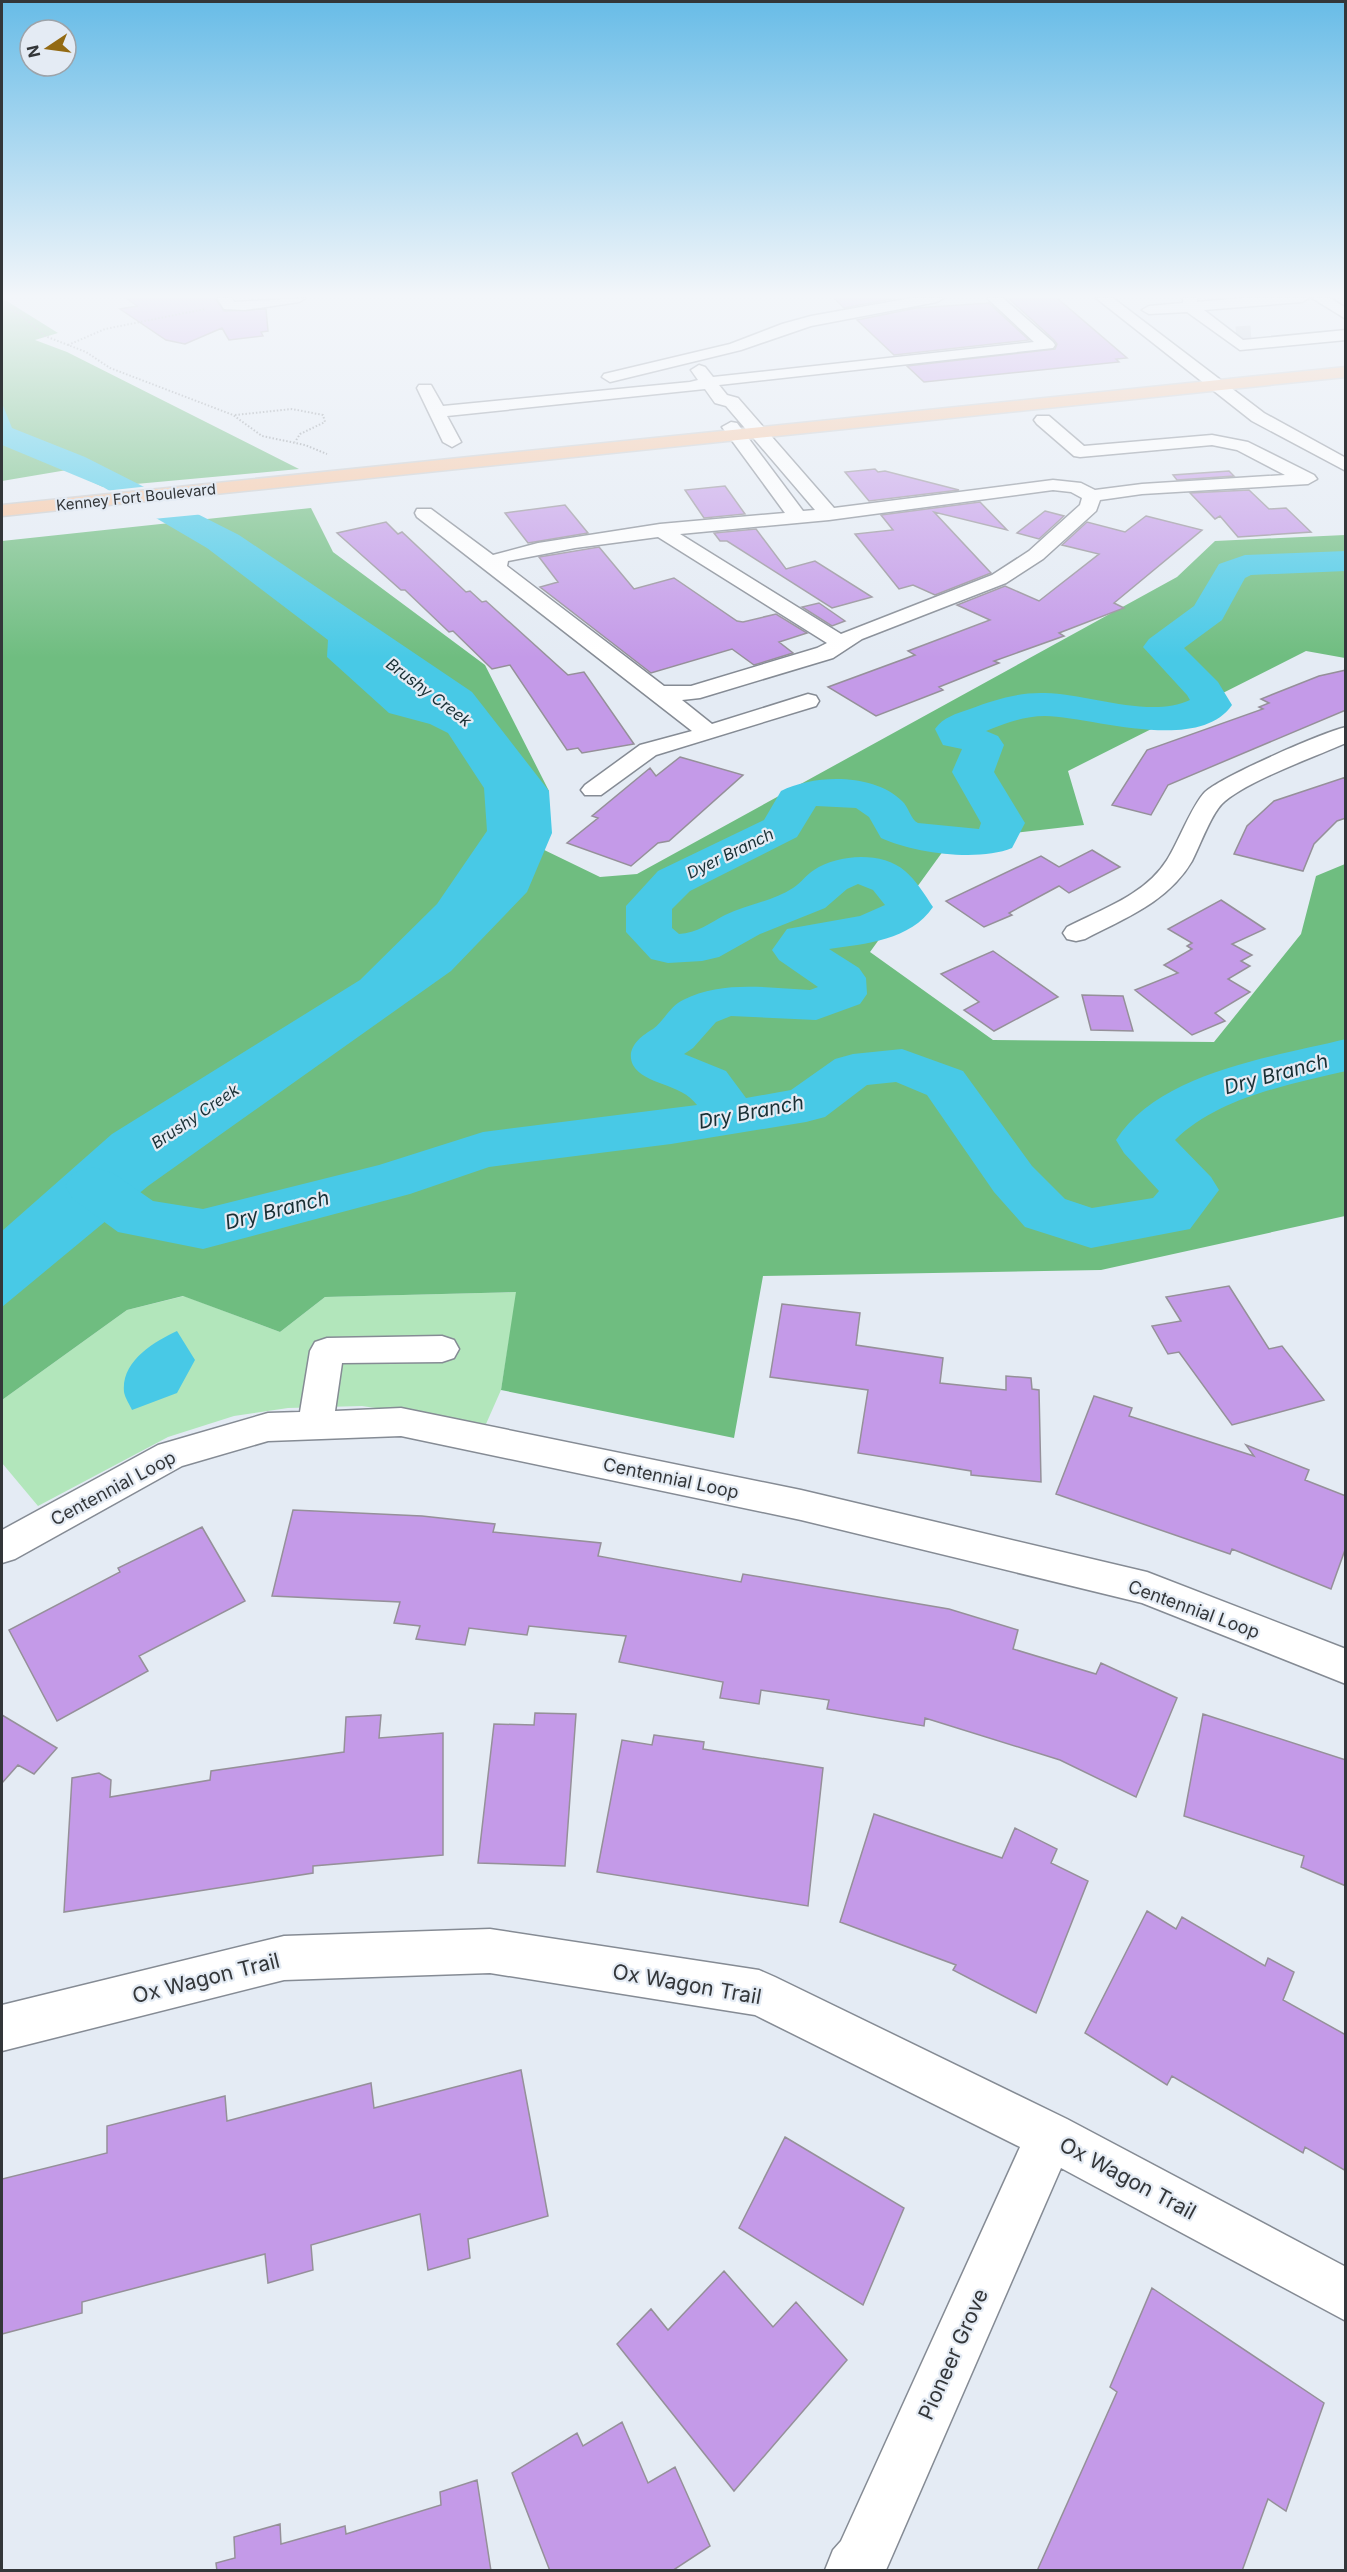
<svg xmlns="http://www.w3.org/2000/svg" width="1347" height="2572" font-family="Inter,sans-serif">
	<rect width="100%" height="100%" fill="#e4ebf4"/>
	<path fill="#b2e6bb" d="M 517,1292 L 501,1390 L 486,1424 L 362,1406 L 288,1408 L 234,1416 L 168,1437 L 38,1506 L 2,1463 L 2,1400 L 127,1310 L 184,1296 L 280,1332 L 325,1297 Z"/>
	<path fill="#6fbd80" d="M 2,298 L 58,333 L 35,340 L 67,352 L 299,469 L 103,487 L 67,470 L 2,481 Z
		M 311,508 L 333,552 L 485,665 L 549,791 L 536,846 L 600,877 L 637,874 L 1177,577 L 1215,541 L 1345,535 L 1345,658 L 1306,651 L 1068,771 L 1084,825 L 1004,834 L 946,847 L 870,952 L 993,1040 L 1214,1042 L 1301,934 L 1316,876 L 1345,864 L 1345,1216 L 1101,1270 L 763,1276 L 734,1438 L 501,1390 L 516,1292 L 325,1297 L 280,1332 L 183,1296 L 127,1310 L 2,1400 L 2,541 Z"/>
	<path fill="#48c9e6" d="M 2,403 L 12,428 L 85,457 L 239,535 L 472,692 L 549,791 L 552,833 L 527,892 L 451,971 L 148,1186 L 2,1307 L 2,1231 L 112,1134 L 360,980 L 437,904 L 487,831 L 484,788 L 448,733 L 430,724 L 389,713 L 327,657 L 328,640 L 207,548 L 103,487 L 2,445 Z
		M 177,1331 L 195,1360 L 177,1393 L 132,1410 C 130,1405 125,1398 124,1392 C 121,1361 154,1342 177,1331 Z"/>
	<path fill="#e4ebf4" d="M 150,486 L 205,514 L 153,519 L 104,491 Z"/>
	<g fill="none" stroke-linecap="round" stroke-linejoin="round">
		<path fill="#48c9e6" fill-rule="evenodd" d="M 1346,551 L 1346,571 L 1251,575 L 1245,578 L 1222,620 L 1184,648 L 1218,682 L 1232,705 C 1198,754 1093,717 1045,716 C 1024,716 1006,723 986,731 L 998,736 L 1004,745 L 994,772 L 1025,823 L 1012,848 C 978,862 914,853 881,838 L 869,817 L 856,808 L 816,806 L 797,837 L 690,891 L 672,909 L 672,928 L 679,934 C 697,933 710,923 725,915 C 746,905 773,901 793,888 C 801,883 806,875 814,870 C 838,854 882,851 905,871 C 916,880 925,895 933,907 C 911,940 865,944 829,949 L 859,968 L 866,978 L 867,994 L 860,1004 L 816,1020 L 731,1016 L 716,1022 L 693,1048 L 684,1054 L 726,1071 L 746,1098 L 791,1090 L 835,1059 L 853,1054 L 902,1049 L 963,1071 L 1032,1166 L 1065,1199 L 1092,1208 L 1153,1198 L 1159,1191 L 1124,1153 L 1116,1140 C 1159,1072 1273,1057 1346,1039 L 1346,1071 C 1288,1085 1219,1097 1175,1140 L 1211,1177 L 1219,1190 L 1190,1229 L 1091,1248 L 1025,1227 L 994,1192 L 927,1095 L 896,1082 L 867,1085 L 825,1117 L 806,1122 L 671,1144 L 489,1167 L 410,1194 L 203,1249 L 118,1232 L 73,1199 L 65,1186 L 73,1173 L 93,1167 L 113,1173 L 153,1201 L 203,1209 L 379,1165 L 483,1132 L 697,1105 C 681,1083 644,1085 633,1065 C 625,1048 641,1036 653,1029 C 664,1021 671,1005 683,1000 C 722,980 768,988 810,990 L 818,987 L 779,960 L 772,950 L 787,929 L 860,916 L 885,905 L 873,890 L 858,884 L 847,889 L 825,908 L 760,934 L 719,957 L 702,961 L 668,963 L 651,959 L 626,932 L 626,906 L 658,871 L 764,820 L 781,791 C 814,774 874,773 902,801 C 909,807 910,819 918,823 L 979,829 L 981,823 L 952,772 L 962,749 L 943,745 L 935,729 C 943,717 956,714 970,709 C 993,700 1019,692 1045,693 C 1089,694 1150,719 1190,700 L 1187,695 L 1143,647 L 1149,639 L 1194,606 L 1219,564 L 1245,555 Z"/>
	</g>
	<path fill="#c49ae8" stroke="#959099" stroke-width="1.5" d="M 126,298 L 215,298 L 224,311 L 266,309 L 268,331 L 261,332 L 263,336 L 229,340 L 222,328 L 185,344 L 166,340 L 120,309 L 137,306 Z
		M 834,298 L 896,298 L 844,308 Z
		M 1008,298 L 1057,298 L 1127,358 L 1116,359 L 1119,362 L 924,382 L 907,366 L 1055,349 L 1057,344 L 1054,340 Z
		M 989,303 L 1029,340 L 894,355 L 857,320 L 916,308 Z
		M 875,469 L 878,472 L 885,471 L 959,490 L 869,501 L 845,472 Z
		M 1229,471 L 1234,476 L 1177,480 L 1173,475 Z
		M 725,486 L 745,514 L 704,518 L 685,490 Z
		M 1249,490 L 1269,509 L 1286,508 L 1311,532 L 1238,537 L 1220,516 L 1215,519 L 1190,493 Z
		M 980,502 L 1007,530 L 934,512 L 991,573 L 935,595 L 913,585 L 899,589 L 855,534 L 893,530 L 881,515 Z
		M 565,505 L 588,533 L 528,543 L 505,513 Z
		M 1045,511 L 1064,516 L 1039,539 L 1017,533 Z
		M 1146,516 L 1202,530 L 1114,603 L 1124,608 L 1059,633 L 1064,636 L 994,661 L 999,663 L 939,687 L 943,690 L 876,716 L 828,687 L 915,655 L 908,651 L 990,620 L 957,605 L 1005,586 L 1039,601 L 1099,554 L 1062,545 L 1087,522 L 1125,532 Z
		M 386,522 L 398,534 L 402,532 L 466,592 L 470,591 L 482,602 L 486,601 L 568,675 L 584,672 L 634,744 L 582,753 L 578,748 L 567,750 L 510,665 L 492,669 L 453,631 L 449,632 L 405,590 L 401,590 L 337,533 Z
		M 756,529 L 786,569 L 815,561 L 872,597 L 832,608 L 727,541 L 720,541 L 714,533 Z
		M 599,547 L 634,589 L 674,578 L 737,621 L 743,622 L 776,614 L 807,633 L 779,642 L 793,653 L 754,665 L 732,649 L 651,673 L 540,587 L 558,582 L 539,557 Z
		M 819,603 L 845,621 L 832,626 L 802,607 Z
		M 1346,670 L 1346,710 L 1168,785 L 1151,815 L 1112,805 L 1147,750 L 1263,709 L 1259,707 L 1269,703 L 1261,699 L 1319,676 Z
		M 680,757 L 743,775 L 669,841 L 658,843 L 631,866 L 567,843 L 598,818 L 592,816 L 650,768 L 656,776 Z
		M 1346,777 L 1346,818 L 1337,821 L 1314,844 L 1303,871 L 1234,854 L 1247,826 L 1274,801 Z
		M 1092,850 L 1120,867 L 1069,893 L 1059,886 L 1009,913 L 1012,915 L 984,927 L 946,901 L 1041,856 L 1059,867 Z
		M 1221,900 L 1265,929 L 1232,944 L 1252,955 L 1241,961 L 1250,966 L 1228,979 L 1250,992 L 1215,1013 L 1225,1021 L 1192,1035 L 1135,990 L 1178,973 L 1164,965 L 1192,949 L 1187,946 L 1192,943 L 1168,929 Z
		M 993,951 L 1058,997 L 994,1031 L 964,1010 L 979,1002 L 941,974 Z
		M 1082,995 L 1123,996 L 1133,1031 L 1091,1030 Z
		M 1229,1286 L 1269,1349 L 1282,1346 L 1324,1400 L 1232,1425 L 1179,1352 L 1168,1354 L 1152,1326 L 1181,1321 L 1166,1297 Z
		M 782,1304 L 860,1313 L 856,1345 L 943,1358 L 940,1383 L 1006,1390 L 1006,1376 L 1031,1378 L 1032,1389 L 1039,1390 L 1041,1482 L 971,1475 L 971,1471 L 858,1453 L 868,1390 L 770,1377 Z
		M 1094,1396 L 1132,1408 L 1129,1416 L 1254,1456 L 1246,1445 L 1309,1470 L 1305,1480 L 1346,1496 L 1346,1547 L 1331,1589 L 1232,1549 L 1230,1554 L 1056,1494 Z
		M 293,1510 L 422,1516 L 495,1524 L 493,1532 L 601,1543 L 598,1556 L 741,1582 L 743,1574 L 949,1609 L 1018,1630 L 1013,1649 L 1096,1674 L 1101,1663 L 1177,1698 L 1136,1797 L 1060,1760 L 925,1718 L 924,1726 L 827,1709 L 829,1700 L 761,1690 L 759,1704 L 720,1698 L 723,1682 L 619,1662 L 626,1636 L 529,1626 L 527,1635 L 469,1628 L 465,1645 L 416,1639 L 420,1626 L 394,1623 L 400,1602 L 272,1596 Z
		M 202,1527 L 245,1601 L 139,1656 L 148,1671 L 57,1721 L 9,1630 L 120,1572 L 118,1568 Z
		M 535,1713 L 576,1714 L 565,1866 L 478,1863 L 494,1724 L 534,1725 Z
		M 1203,1714 L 1346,1760 L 1346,1886 L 1301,1867 L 1304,1856 L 1184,1816 Z
		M 2,1715 L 57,1748 L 34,1774 L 18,1765 L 2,1783 Z
		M 381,1715 L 379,1738 L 443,1733 L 443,1855 L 313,1866 L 313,1873 L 64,1912 L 72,1778 L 99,1773 L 111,1780 L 110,1797 L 210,1780 L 211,1771 L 344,1752 L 346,1717 Z
		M 654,1735 L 704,1742 L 703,1749 L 823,1768 L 808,1906 L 597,1872 L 622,1740 L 652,1745 Z
		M 874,1814 L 1002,1858 L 1015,1828 L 1057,1849 L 1051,1863 L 1088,1881 L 1036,2013 L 953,1970 L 956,1965 L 840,1922 Z
		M 1147,1911 L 1176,1929 L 1182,1917 L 1265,1966 L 1268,1958 L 1294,1972 L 1283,2000 L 1346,2035 L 1346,2171 L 1305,2147 L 1303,2153 L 1172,2076 L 1167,2085 L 1085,2033 Z
		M 521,2070 L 548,2216 L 468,2239 L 470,2258 L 428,2270 L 420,2214 L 311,2245 L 313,2270 L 268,2283 L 265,2254 L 82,2302 L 82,2313 L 2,2334 L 2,2179 L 107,2153 L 107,2126 L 225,2096 L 227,2121 L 371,2083 L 374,2108 Z
		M 785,2137 L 904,2208 L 863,2305 L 739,2228 Z
		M 724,2271 L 773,2327 L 796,2302 L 847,2360 L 734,2491 L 617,2344 L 651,2309 L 668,2330 Z
		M 1152,2288 L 1324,2403 L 1286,2511 L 1268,2499 L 1242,2571 L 1037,2571 L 1117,2392 L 1110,2387 Z
		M 622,2422 L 648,2483 L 675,2467 L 710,2546 L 672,2571 L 550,2571 L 512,2473 L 577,2433 L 583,2446 Z
		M 477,2480 L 491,2571 L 217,2571 L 216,2563 L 235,2558 L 234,2537 L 280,2524 L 281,2544 L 345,2526 L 346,2534 L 441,2505 L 440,2492 Z"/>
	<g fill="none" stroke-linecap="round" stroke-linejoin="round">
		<path stroke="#c1c7cf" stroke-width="17" stroke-dasharray="17 8" stroke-linecap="butt" d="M 1236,335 L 1251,334"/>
		<defs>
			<path id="minor" d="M 217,298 L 232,298 L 234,302 L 306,298 L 299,302 L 245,310 L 224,309 Z
				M 911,298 L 944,298 L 937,302 L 811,326 L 741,350 L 610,382 L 602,377 L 604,374 L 730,344 L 782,324 L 811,316 Z
				M 987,298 L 1003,298 L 1053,342 L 1055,345 L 1053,348 L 719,385 L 727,395 L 738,398 L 834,508 L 1053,480 L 1081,483 L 1095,490 L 1142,484 L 1285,475 L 1237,450 L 1212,445 L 1080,457 L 1074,456 L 1037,424 L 1034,420 L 1037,416 L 1049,416 L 1084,446 L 1212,435 L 1248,442 L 1314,475 L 1317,479 L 1308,484 L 1142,494 L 1100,500 L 1096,511 L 1043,559 L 1006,583 L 862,639 L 833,658 L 700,698 L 682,700 L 712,724 L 808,694 L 816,696 L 819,701 L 816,706 L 656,755 L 601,795 L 585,795 L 581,790 L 585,785 L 640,745 L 692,731 L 417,517 L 415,513 L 417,509 L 431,509 L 493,555 L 538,543 L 660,524 L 785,513 L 722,427 L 731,422 L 737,423 L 803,511 L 815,510 L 726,406 L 715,403 L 705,389 L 447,416 L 461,442 L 452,447 L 443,442 L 417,388 L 419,385 L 431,385 L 443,406 L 690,382 L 698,380 L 691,370 L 699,365 L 705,367 L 713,377 L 1034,342 ZM 1053,490 L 1071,492 L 1082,498 L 1080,505 L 1029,551 L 992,575 L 841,634 L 680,534 L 829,520 ZM 658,537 L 827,643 L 817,648 L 691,686 L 664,686 L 507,566 L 508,561 L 575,548 Z
				M 1096,298 L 1113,298 L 1264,413 L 1346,458 L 1346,471 L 1252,421 Z
				M 1183,298 L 1197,298 L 1197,302 L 1242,298 L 1309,298 L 1302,302 L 1204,310 L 1243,340 L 1346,330 L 1346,340 L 1240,350 L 1187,312 L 1149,314 L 1142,310 L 1149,306 L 1183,303 Z
				M 1312,298 L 1330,298 L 1346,308 L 1346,319 Z
				M 1346,727 L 1346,743 C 1312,758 1252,779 1225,801 C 1212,811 1200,846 1192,861 C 1168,902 1125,918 1085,939 L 1076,941 L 1067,939 L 1063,933 L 1067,927 C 1102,909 1145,895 1167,860 C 1178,843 1192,805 1205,792 C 1223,776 1321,733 1346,727 Z
				M 442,1336 L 454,1340 L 459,1349 L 454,1358 L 442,1362 L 342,1363 L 335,1411 L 401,1408 L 801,1490 L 1147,1572 L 1346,1649 L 1346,1684 L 1142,1603 L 801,1520 L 401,1436 L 268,1441 L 182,1466 L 15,1559 L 2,1563 L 2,1530 L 158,1445 L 268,1413 L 300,1412 L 310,1351 L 315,1342 L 327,1338 Z
				M 490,1929 L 759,1970 L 775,1977 L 1067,2119 L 1346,2267 L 1346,2321 L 1061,2168 L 886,2570 L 825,2570 L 833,2550 L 841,2541 L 1020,2147 L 755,2015 L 490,1973 L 284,1980 L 2,2051 L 2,2005 L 284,1936 Z"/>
			<path id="major" d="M 1346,367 L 1346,377 L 2,516 L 2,505 Z"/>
		</defs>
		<use href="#minor" stroke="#858b94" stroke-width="3"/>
		<use href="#major" stroke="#cacbcc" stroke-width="3"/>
		<path stroke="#93989e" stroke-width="2" stroke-dasharray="1.5 2" stroke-linecap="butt" d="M 2,305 L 20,314 L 45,336 L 86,352 L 110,368 L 233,415 L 262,436 L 305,445 L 327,454
			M 68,345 L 105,329 L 205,309
			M 235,415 L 292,409 L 323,415 L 325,422 L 300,434 L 295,442"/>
		<use href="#minor" fill="#fff" fill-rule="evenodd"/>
		<use href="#major" fill="#f7c5a1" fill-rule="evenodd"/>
	</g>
	<linearGradient id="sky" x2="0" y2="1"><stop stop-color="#68bce7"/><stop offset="0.45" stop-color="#f3f6fa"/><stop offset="1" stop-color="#f3f6fa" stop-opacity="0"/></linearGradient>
	<rect width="1347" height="658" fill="url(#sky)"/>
	<g text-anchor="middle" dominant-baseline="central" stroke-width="4.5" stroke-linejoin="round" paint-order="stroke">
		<g font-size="15" fill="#333639" stroke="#e4ebf4">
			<text transform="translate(136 497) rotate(-6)">Kenney Fort Boulevard</text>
		</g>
		<g font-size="16" font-style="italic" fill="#192f34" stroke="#e4ebf4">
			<text transform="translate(429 692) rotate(37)">Brushy Creek</text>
			<text transform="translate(730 853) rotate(-26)">Dyer Branch</text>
			<text transform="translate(195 1116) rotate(-34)">Brushy Creek</text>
		</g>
		<g font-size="18" fill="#333639" stroke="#e4ebf4">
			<text transform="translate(671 1478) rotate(12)">Centennial Loop</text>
			<text transform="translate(113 1488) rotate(-28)">Centennial Loop</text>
			<text transform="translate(1194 1609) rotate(20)">Centennial Loop</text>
		</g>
		<g font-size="20" font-style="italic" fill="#192f34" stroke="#e4ebf4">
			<text transform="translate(1276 1074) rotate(-15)">Dry Branch</text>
			<text transform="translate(751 1112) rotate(-11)">Dry Branch</text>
			<text transform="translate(277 1210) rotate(-14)">Dry Branch</text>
		</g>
		<g font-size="21" fill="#333639" stroke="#e4ebf4">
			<text transform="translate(206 1978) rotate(-14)">Ox Wagon Trail</text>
			<text transform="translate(687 1984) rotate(10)">Ox Wagon Trail</text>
			<text transform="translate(1128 2178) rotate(28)">Ox Wagon Trail</text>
			<text transform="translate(953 2354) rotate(-66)">Pioneer Grove</text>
		</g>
	</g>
	<rect width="1347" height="2572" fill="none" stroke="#333639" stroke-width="6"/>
	<g transform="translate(48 48) rotate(257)"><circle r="28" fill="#e4ebf4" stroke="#9da3a9" stroke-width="1.5"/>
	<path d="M0-4.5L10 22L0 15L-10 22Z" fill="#936a13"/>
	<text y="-9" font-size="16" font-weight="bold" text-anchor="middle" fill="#333639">N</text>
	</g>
</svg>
